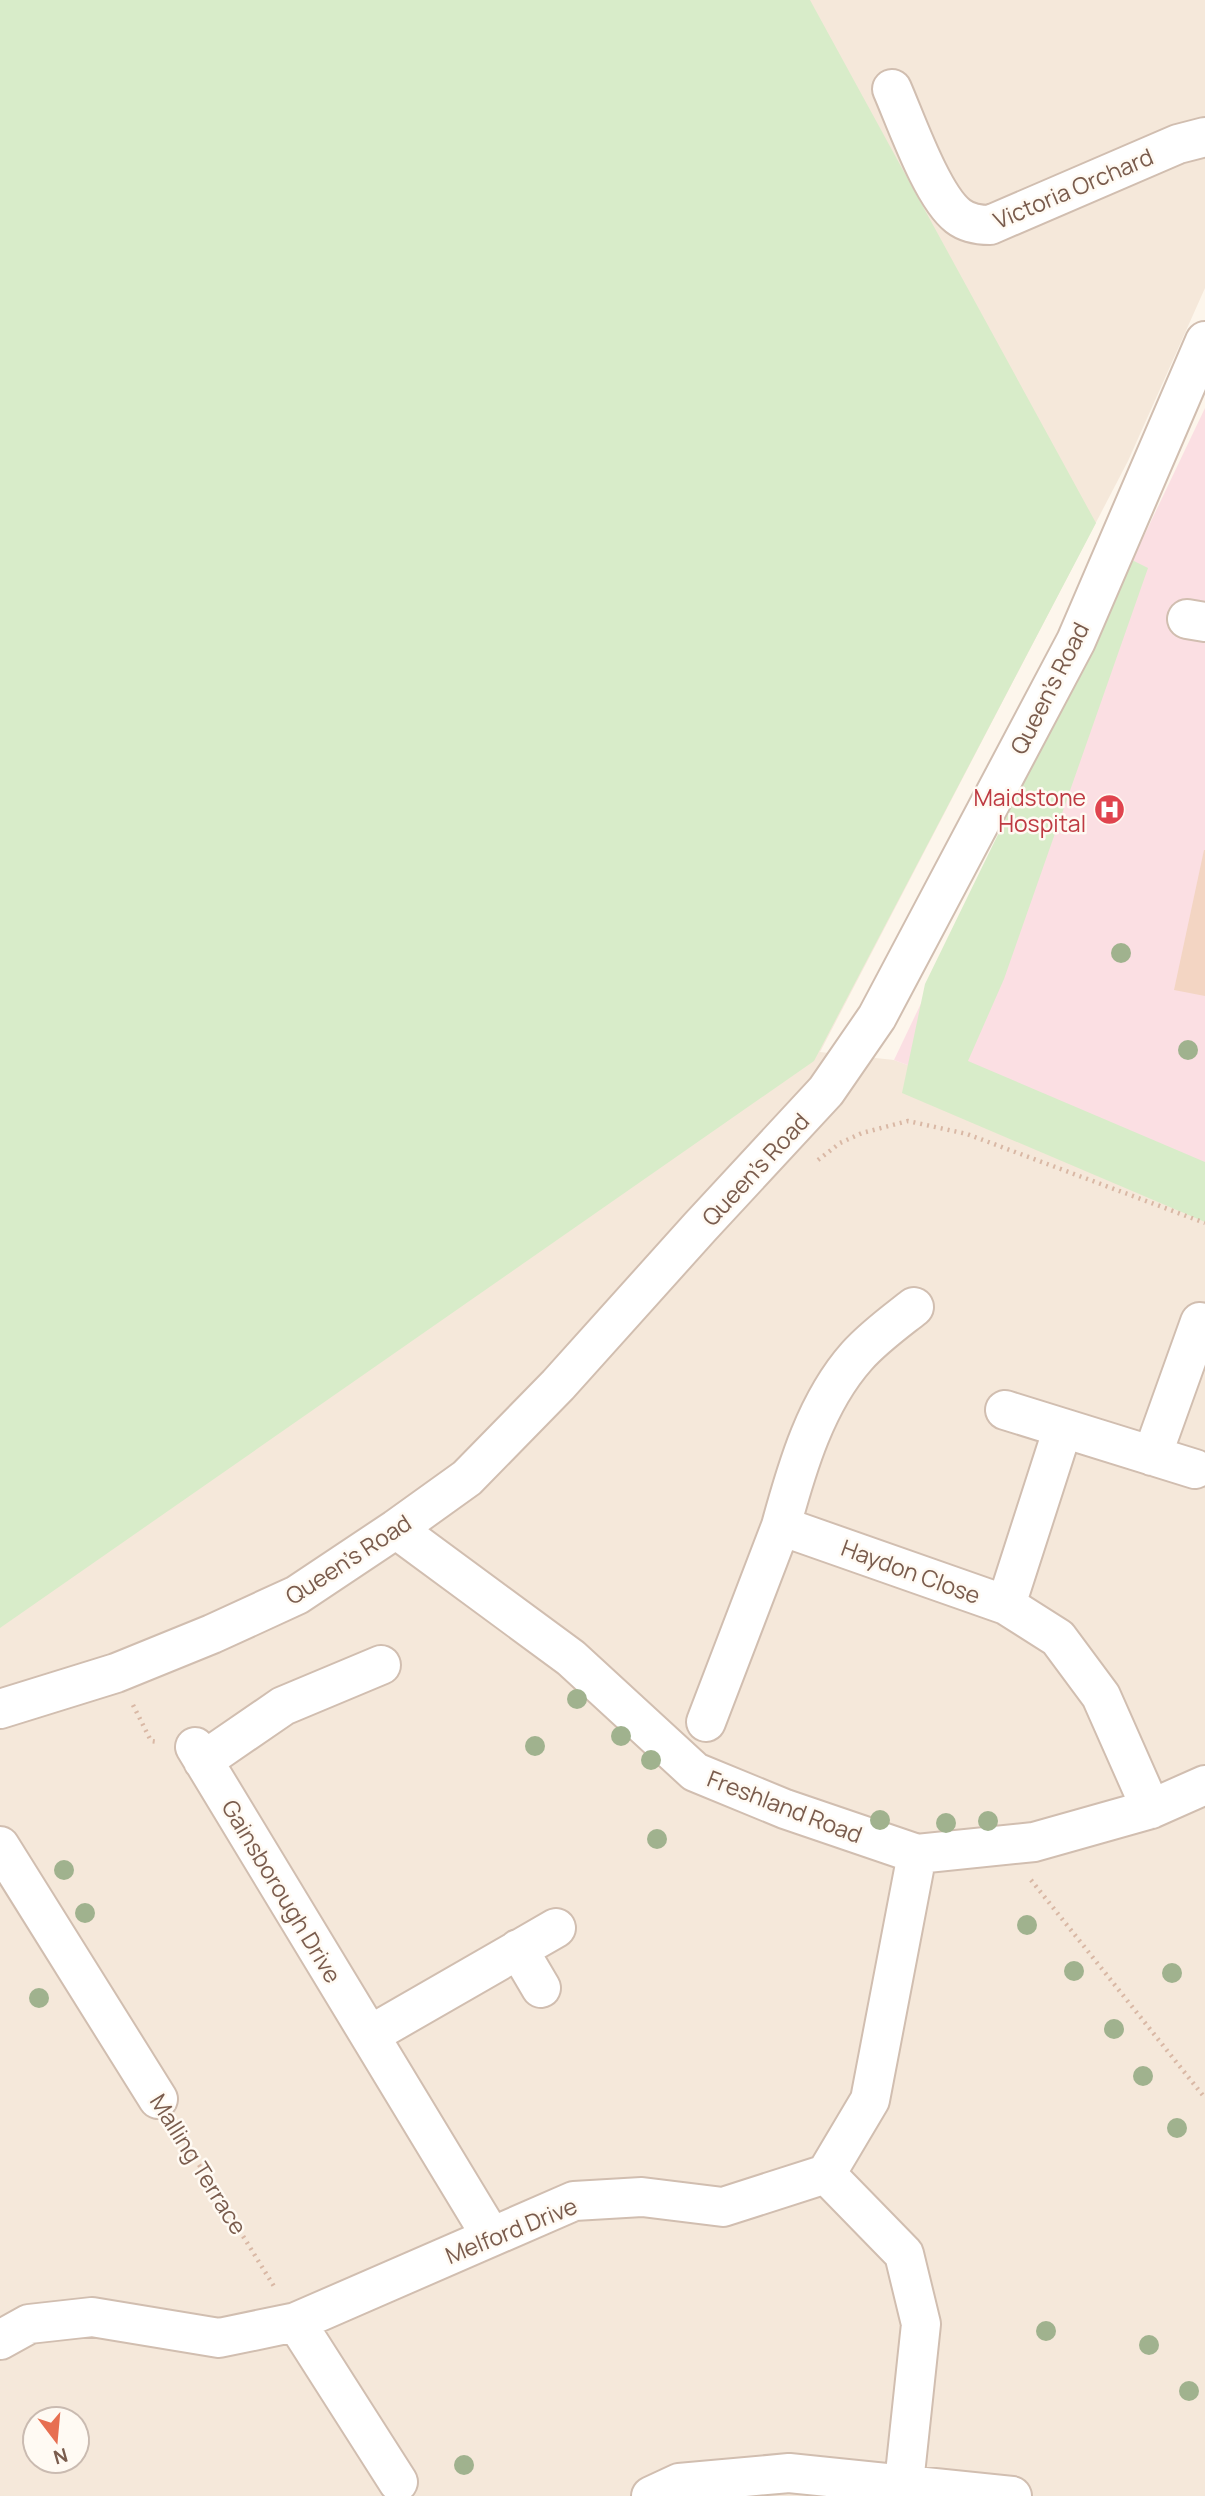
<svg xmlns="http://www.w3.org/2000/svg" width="1205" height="2496" font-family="Manrope,sans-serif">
	<rect width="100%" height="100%" fill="#fdf6ec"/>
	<path fill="#f5e8da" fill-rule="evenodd" d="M 0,0 L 1205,0 L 1205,288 L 1128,461 L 820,1052 L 894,1060 L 1205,1177 L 1205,2496 L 0,2496 ZM 35,2419 L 77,2419 L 77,2461 L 35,2461 Z"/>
	<path fill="#fbdfe3" d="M 1205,408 L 1205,1177 L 894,1060 Z"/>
	<path fill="#d8ecc9" d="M 0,0 L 810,0 L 1096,523 L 814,1061 L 0,1628 Z
		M 1132,560 L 1148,568 L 1004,979 L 968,1061 L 1205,1162 L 1205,1222 L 902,1093 L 925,984 Z"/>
	<path fill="#f3d5c3" d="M 1204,850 L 1205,850 L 1205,996 L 1174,990 Z"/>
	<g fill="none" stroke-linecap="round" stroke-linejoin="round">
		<defs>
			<path id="minor" d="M 892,89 C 906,121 932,196 958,216 C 967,223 979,225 990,225 L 1178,144 L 1205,137
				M 1187,619 L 1205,622
				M 914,1307 C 895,1322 874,1337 857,1356 C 816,1402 797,1467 781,1526 L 1006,1605 L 1058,1638 L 1101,1696 L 1151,1809
				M 1005,1410 L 1195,1469
				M 1152,1456 L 1200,1322
				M 396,1529 L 571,1658 L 695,1772 L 785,1809 L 917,1854 L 1034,1842 L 1151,1809 L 1205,1785
				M 1006,1605 L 1063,1428
				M 0,1709 L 116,1673 L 212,1634 L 297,1595 L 396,1529 L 467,1478 L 558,1385 L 700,1227 L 826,1091 L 877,1017 L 1076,641 L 1205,341
				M 706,1722 L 781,1526
				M 195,1747 L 491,2236
				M 203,1761 L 283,1706 L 381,1665
				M 0,1846 L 158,2099
				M 518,1949 L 541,1988
				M 370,2035 L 556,1928
				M 826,2174 L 904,2254 L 921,2324 L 904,2483
				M 296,2322 L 398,2482
				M 0,2340 L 29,2324 L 92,2317 L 219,2338 L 296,2322 L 574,2201 L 642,2197 L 723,2207 L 826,2174 L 870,2100 L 917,1854
				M 651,2496 L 679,2483 L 789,2473 L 1012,2496"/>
		</defs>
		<use href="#minor" stroke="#d1beb0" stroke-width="42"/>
		<path stroke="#d9b8a5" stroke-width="4.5" stroke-dasharray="2 5" stroke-linecap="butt" d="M 818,1160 L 840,1143 L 862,1133 L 908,1121 L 967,1134 L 1205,1223
			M 133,1705 L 151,1741 L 158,1742
			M 1031,1880 L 1205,2098
			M 177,2129 L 275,2288"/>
		<use href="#minor" stroke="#fff" stroke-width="38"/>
	</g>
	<g fill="#a0b28e">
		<circle cx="1121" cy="953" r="10"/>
		<circle cx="1188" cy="1050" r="10"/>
		<circle cx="577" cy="1699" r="10"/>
		<circle cx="621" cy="1736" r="10"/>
		<circle cx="535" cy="1746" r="10"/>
		<circle cx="651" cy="1760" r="10"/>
		<circle cx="880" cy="1820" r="10"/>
		<circle cx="988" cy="1821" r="10"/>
		<circle cx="946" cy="1823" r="10"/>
		<circle cx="657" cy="1839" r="10"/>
		<circle cx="64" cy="1870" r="10"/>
		<circle cx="85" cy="1913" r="10"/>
		<circle cx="1027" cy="1925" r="10"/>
		<circle cx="1074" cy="1971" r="10"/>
		<circle cx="1172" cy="1973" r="10"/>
		<circle cx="39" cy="1998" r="10"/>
		<circle cx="1114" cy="2029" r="10"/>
		<circle cx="1143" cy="2076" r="10"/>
		<circle cx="1177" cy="2128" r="10"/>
		<circle cx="1046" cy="2331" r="10"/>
		<circle cx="1149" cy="2345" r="10"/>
		<circle cx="1189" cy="2391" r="10"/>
		<circle cx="464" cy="2465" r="10"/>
	</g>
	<defs>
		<symbol id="hospital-disc" viewBox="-11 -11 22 22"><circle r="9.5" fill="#e0444e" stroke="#fffaf3"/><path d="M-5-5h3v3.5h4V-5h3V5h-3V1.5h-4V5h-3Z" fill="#fff"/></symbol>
	</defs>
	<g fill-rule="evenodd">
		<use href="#hospital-disc" x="1092" y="792" width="35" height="35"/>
	</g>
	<g text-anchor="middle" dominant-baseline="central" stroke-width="5" stroke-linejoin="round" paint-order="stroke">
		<g font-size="23" fill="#7a5c4d" stroke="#fffaf3">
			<text transform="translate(1073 188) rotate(-23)">Victoria Orchard</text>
			<text transform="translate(1049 688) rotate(-63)">Queen's Road</text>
			<text transform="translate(755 1169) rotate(-47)">Queen's Road</text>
			<text transform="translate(348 1559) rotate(-33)">Queen's Road</text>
			<text transform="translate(911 1571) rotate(20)">Haydon Close</text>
			<text transform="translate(785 1806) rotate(21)">Freshland Road</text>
			<text transform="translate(282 1891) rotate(59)">Gainsborough Drive</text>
			<text transform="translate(199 2164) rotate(58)">Malling Terrace</text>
			<text transform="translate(511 2230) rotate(-22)">Melford Drive</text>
		</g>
		<g font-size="23" fill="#be3a42" stroke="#fffaf3" text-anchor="end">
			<text x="1086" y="797">Maidstone<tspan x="1086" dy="26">Hospital</tspan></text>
		</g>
	</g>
	<g transform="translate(56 2440) rotate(164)"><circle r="33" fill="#fffaf3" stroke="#cabbb1" stroke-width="2"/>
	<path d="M0-5L12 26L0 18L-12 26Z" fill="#e76f51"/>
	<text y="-10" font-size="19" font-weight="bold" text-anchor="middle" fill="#7a5c4d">N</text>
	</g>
</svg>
